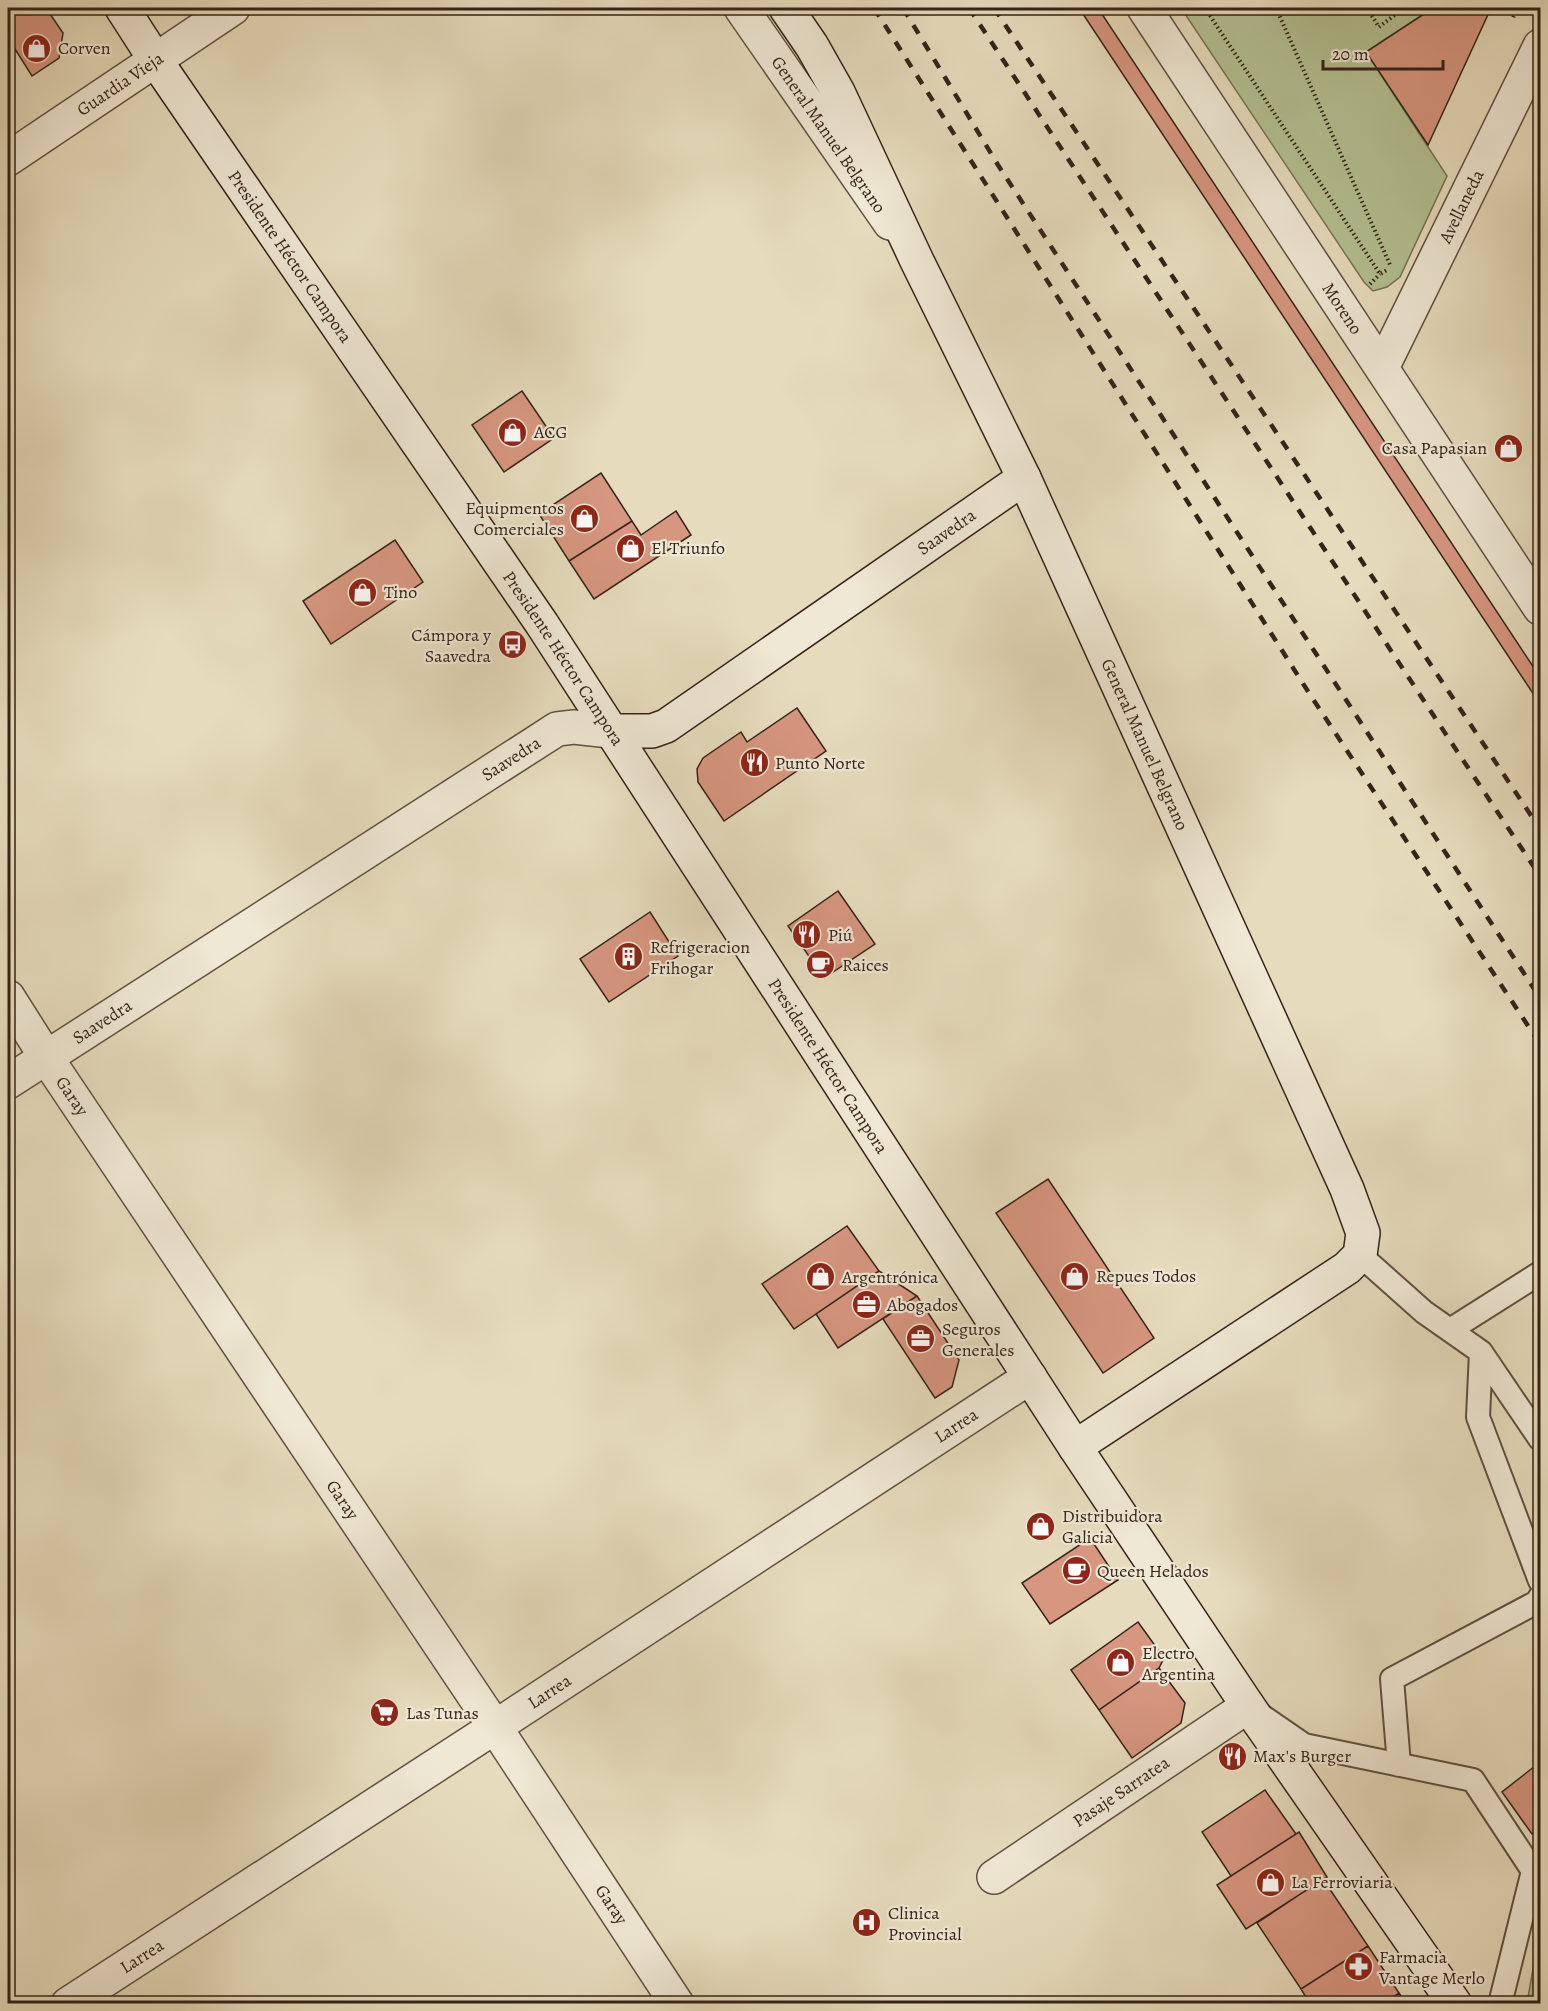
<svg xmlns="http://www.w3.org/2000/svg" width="1548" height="2011" font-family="Alegreya,serif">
	<rect width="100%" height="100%" fill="#e6dcbd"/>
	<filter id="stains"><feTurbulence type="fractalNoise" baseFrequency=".00333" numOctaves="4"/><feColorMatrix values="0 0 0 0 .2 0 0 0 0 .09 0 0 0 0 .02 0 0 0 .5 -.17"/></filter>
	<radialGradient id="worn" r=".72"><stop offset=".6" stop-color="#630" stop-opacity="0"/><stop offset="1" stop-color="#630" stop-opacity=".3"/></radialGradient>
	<path fill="#b3c092" stroke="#747254" stroke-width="1.5" d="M 1181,8 L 1433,8 L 1366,52 L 1447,176 L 1400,277 L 1387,287 L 1373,291 L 1364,282 Z
		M 1540,1929 L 1540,2003 L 1527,2003 Z"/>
	<path fill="#d79680" stroke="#342317" stroke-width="1.5" d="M 14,8 L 46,8 L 63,33 L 59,58 L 32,76 L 8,38 L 8,12 Z
		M 1079,8 L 1098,8 L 1540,677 L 1540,704 Z
		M 1433,8 L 1491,8 L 1428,145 L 1366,52 Z
		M 522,391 L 554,438 L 504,472 L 472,425 Z
		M 601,473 L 632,521 L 569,561 L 539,514 Z
		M 676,511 L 691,535 L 594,599 L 569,561 L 632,521 L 641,535 Z
		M 395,540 L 423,582 L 331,644 L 303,601 Z
		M 797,708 L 826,751 L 724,821 L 698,782 L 697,769 L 703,758 L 741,732 L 747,742 Z
		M 838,891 L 875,944 L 824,978 L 788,926 Z
		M 650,912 L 678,956 L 609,1002 L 580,959 Z
		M 1048,1179 L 1154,1338 L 1103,1373 L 996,1213 Z
		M 847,1226 L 879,1271 L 794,1329 L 762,1284 Z
		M 879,1271 L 917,1296 L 838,1348 L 816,1314 Z
		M 917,1296 L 959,1360 L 952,1387 L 935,1398 L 883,1319 Z
		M 1090,1538 L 1118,1580 L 1050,1624 L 1022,1583 Z
		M 1138,1622 L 1164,1658 L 1159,1668 L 1099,1710 L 1071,1670 Z
		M 1159,1668 L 1185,1703 L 1181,1723 L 1132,1758 L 1099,1710 Z
		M 1535,1766 L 1540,1774 L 1540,1828 L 1532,1834 L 1502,1792 Z
		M 1265,1790 L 1296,1834 L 1231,1876 L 1202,1832 Z
		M 1299,1832 L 1327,1877 L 1246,1929 L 1217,1885 Z
		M 1323,1879 L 1368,1946 L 1301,1989 L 1257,1923 Z
		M 1368,1946 L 1399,1993 L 1383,2004 L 1310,2004 L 1301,1989 Z
		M 1399,1993 L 1406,2004 L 1383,2004 Z"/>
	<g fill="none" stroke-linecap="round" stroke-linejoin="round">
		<defs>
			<path id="lane" d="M 1360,1255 L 1424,1312 L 1481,1352 L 1540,1439
				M 1450,1330 L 1540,1273
				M 1481,1352 L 1478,1417 L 1540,1581
				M 1262,1716 L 1304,1745 L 1473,1780 L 1533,1871 L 1500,2004
				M 1399,1765 L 1392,1679 L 1537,1602 L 1540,1597"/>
			<g id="street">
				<path id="s1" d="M 741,8 L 890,223"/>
				<path id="s2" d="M 1144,8 L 1540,608"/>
				<path id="s3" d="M 8,159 L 233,8"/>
				<path id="s4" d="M 1382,368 L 1540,46"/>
				<path id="s5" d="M 8,997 L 46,1057 L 495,1727 L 677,2004"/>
				<path id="s6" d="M 8,1082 L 557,729 L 574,727 L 610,731"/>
				<path id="s7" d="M 994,1877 L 1248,1706"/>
				<path id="s8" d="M 68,2004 L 495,1727 L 1030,1377"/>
			</g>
			<g id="secondary">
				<path id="s9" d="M 122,8 L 156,61 L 542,624 L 1075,1447 L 1248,1706 L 1455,2004"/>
				<path id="s10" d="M 786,8 L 812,46 L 838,92 L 917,261 L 1024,478 L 1347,1189 L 1363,1233 L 1360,1255 L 1347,1268 L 1075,1447"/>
				<path id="s11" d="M 610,731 L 652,731 L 666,726 L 1024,478"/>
			</g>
		</defs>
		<use href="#lane" stroke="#605140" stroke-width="26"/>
		<use href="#street" stroke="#605140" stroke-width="36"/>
		<use href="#secondary" stroke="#342317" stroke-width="36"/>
		<path stroke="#342317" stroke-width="4" stroke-dasharray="1.5 3" stroke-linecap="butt" d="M 1205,8 L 1380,274 L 1387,270
			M 1276,8 L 1391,267
			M 1367,8 L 1379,27 L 1404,8
			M 1512,8 L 1515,13 L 1512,20
			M 1515,13 L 1519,8
			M 1370,284 L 1380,274"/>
		<use href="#lane" stroke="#efe8d4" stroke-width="22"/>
		<use href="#street" stroke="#efe8d4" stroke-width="33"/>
		<use href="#secondary" stroke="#efe8d4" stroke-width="33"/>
		<path stroke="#342317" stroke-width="4.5" stroke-dasharray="10 10" stroke-linecap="butt" d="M 874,8 L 1309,693 L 1540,1044
			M 903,8 L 998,165 L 1540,998
			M 969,8 L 1449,739 L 1540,876
			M 994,8 L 1540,829"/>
	</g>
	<defs>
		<symbol id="shop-disc" viewBox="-11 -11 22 22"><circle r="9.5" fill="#8f2418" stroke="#efe8d4"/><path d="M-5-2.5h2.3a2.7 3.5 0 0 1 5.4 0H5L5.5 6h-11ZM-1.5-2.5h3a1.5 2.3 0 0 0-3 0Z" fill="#fff"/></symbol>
		<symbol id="bus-disc" viewBox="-11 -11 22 22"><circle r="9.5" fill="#8f2418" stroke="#efe8d4"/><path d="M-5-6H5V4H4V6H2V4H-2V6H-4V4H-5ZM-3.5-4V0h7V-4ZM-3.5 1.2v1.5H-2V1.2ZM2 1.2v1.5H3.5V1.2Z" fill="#fff"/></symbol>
		<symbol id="restaurant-disc" viewBox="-11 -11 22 22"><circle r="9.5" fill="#8f2418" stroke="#efe8d4"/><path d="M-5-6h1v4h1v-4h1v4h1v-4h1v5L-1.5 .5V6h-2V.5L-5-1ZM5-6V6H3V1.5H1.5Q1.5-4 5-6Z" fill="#fff"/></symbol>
		<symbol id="building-disc" viewBox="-11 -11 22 22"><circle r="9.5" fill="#8f2418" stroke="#efe8d4"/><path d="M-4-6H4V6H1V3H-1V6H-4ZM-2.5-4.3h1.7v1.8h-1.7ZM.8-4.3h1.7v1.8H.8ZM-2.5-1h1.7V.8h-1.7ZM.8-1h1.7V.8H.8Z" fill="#fff"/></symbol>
		<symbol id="cafe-disc" viewBox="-11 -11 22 22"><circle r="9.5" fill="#8f2418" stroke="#efe8d4"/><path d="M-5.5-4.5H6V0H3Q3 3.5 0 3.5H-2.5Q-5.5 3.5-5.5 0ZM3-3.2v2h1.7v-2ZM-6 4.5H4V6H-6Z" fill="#fff"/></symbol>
		<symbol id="office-disc" viewBox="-11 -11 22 22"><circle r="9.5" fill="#8f2418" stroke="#efe8d4"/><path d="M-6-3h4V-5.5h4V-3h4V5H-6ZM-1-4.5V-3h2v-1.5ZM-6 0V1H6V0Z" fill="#fff"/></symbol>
		<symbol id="supermarket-disc" viewBox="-11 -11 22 22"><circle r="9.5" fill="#8f2418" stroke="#efe8d4"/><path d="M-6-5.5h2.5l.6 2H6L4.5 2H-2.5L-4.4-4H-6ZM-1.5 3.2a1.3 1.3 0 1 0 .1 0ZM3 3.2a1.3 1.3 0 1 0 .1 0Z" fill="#fff"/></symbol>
		<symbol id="hospital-disc" viewBox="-11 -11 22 22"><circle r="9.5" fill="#8f2418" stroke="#efe8d4"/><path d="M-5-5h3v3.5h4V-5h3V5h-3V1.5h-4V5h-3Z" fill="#fff"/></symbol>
		<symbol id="pharmacy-disc" viewBox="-11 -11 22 22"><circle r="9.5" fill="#8f2418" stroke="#efe8d4"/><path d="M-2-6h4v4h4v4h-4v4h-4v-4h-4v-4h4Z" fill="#fff"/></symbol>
	</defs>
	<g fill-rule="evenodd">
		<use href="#shop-disc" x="20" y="32" width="33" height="33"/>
		<use href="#shop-disc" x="496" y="416" width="33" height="33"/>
		<use href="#shop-disc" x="1492" y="432" width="33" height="33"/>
		<use href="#shop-disc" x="568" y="502" width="33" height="33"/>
		<use href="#shop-disc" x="614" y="532" width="33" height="33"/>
		<use href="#shop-disc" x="346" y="576" width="33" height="33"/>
		<use href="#bus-disc" x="496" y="628" width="33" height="33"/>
		<use href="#restaurant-disc" x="738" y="746" width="33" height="33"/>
		<use href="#restaurant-disc" x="790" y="918" width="33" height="33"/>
		<use href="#building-disc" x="612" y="940" width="33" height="33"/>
		<use href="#cafe-disc" x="804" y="948" width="33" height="33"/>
		<use href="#shop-disc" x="1058" y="1260" width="33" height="33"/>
		<use href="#shop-disc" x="804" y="1260" width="33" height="33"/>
		<use href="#office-disc" x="850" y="1288" width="33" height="33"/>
		<use href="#office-disc" x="904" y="1322" width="33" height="33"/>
		<use href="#shop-disc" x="1024" y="1510" width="33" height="33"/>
		<use href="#cafe-disc" x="1060" y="1554" width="33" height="33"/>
		<use href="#shop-disc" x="1104" y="1646" width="33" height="33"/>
		<use href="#supermarket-disc" x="368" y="1696" width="33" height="33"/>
		<use href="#restaurant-disc" x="1216" y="1740" width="33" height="33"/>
		<use href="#shop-disc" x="1254" y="1866" width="33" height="33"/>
		<use href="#hospital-disc" x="850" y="1906" width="33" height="33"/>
		<use href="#pharmacy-disc" x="1342" y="1950" width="33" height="33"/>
	</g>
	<g text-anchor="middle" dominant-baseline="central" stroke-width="4.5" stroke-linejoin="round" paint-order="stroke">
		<g font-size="18" fill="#342317" stroke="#efe8d4" text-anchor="start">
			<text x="58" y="48">Corven</text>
			<text x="534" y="432">ACG</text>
			<text x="1487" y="448" text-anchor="end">Casa Papasian</text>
			<text x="564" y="508" text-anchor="end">Equipmentos<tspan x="564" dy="21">Comerciales</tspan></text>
			<text x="651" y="548">El Triunfo</text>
			<text x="384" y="592">Tino</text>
			<text x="491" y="635" text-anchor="end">Cámpora y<tspan x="491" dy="21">Saavedra</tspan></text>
			<text x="775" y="763">Punto Norte</text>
			<text x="828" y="935">Piú</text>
			<text x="650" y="947">Refrigeracion<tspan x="650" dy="21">Frihogar</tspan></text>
			<text x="842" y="965">Raices</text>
			<text x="1096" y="1276">Repues Todos</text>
			<text x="842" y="1277">Argentrónica</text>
			<text x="887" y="1305">Abogados</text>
			<text x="942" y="1329">Seguros<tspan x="942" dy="21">Generales</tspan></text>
			<text x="1062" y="1516">Distribuidora<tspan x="1062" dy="21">Galicia</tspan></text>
			<text x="1097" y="1571">Queen Helados</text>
			<text x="1142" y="1653">Electro<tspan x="1142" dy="21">Argentina</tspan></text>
			<text x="406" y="1713">Las Tunas</text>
			<text x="1253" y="1756">Max's Burger</text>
			<text x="1291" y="1882">La Ferroviaria</text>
			<text x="888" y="1913">Clinica<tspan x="888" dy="21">Provincial</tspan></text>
			<text x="1379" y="1957">Farmacia<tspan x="1379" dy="21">Vantage Merlo</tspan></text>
		</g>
		<g font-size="18" fill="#342317" stroke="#efe8d4">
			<text stroke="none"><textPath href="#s3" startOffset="135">Guardia Vieja</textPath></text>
			<text stroke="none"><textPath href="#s1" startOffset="154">General Manuel Belgrano</textPath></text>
			<text stroke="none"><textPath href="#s4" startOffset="180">Avellaneda</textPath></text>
			<text stroke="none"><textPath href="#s9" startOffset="300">Presidente Héctor Campora</textPath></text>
			<text stroke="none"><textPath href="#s2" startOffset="360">Moreno</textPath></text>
			<text stroke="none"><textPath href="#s11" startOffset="398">Saavedra</textPath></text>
			<text stroke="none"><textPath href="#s9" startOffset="786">Presidente Héctor Campora</textPath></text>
			<text stroke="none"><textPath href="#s10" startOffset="820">General Manuel Belgrano</textPath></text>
			<text stroke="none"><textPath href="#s6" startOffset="598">Saavedra</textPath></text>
			<text stroke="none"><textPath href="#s6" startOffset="112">Saavedra</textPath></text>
			<text stroke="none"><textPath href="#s9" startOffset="1272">Presidente Héctor Campora</textPath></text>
			<text stroke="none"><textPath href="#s5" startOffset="118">Garay</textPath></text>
			<text stroke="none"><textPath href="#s8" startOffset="1060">Larrea</textPath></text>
			<text stroke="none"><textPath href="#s5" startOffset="604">Garay</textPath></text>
			<text stroke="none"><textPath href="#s8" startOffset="574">Larrea</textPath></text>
			<text stroke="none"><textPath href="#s7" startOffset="153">Pasaje Sarratea</textPath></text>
			<text stroke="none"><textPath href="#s5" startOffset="1090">Garay</textPath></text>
			<text stroke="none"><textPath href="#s8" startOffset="88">Larrea</textPath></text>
		</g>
	</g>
	<rect width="1548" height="2011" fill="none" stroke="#e6dcbd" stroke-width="30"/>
	<rect x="9" y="9" width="1530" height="1993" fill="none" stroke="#342317" stroke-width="3"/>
	<rect x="15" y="15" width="1518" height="1981" fill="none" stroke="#342317" stroke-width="1.5"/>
	<path d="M1323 60v9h120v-9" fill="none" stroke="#342317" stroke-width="3"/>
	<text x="1332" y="60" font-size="18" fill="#342317" stroke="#efe8d4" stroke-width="4.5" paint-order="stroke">20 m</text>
	<rect width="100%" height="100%" filter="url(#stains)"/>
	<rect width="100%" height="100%" fill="url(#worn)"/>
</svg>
